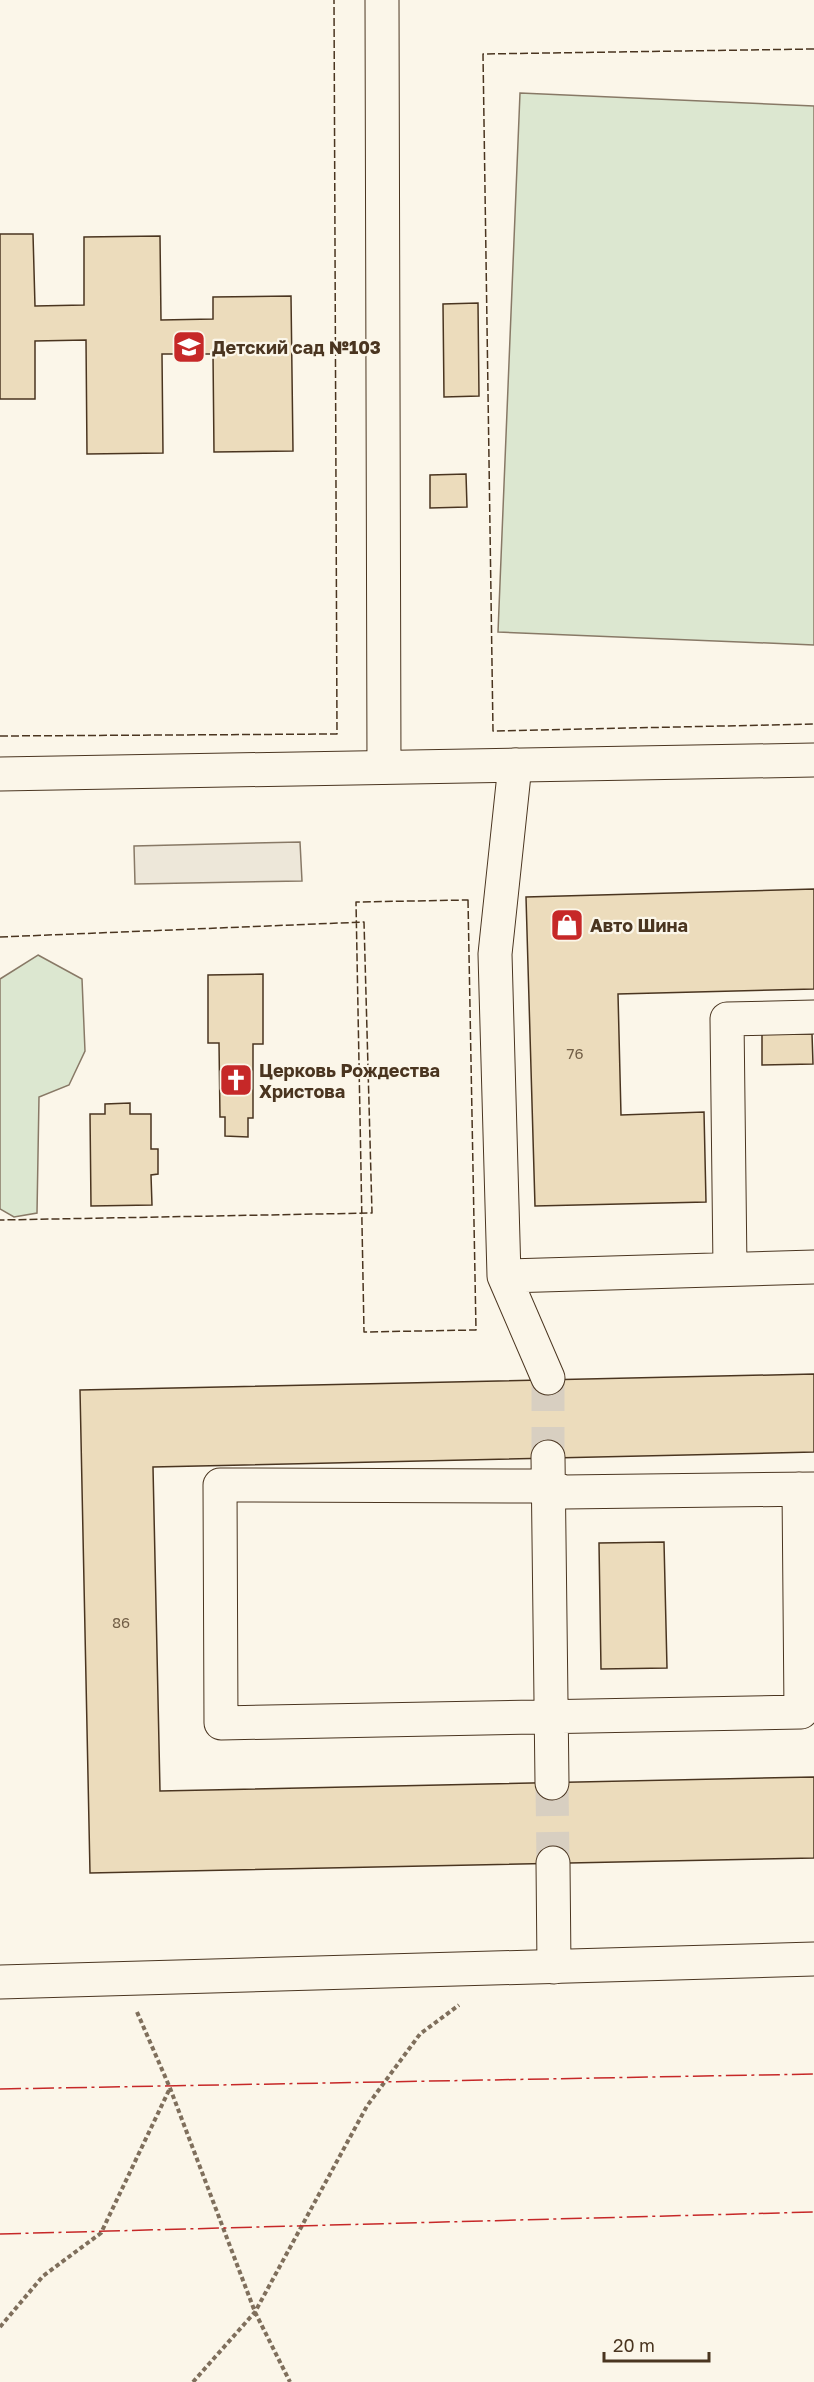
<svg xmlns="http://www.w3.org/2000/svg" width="814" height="2382" font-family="'Golos Text',sans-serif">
	<rect width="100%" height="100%" fill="#fbf6e9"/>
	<path fill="#dce7d0" stroke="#887966" stroke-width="1.5" d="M 520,93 L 814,106 L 814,645 L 498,632 Z
		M 38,955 L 82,979 L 85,1051 L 69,1085 L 39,1097 L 37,1213 L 14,1217 L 0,1209 L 0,979 Z"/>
	<path fill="#ede7d9" stroke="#887966" stroke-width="1.5" d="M 300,842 L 302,881 L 135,884 L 134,846 Z"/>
	<path fill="#ecdcbc" stroke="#4a3520" stroke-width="1.5" d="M 0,234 L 33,234 L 35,306 L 84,305 L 84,237 L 160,236 L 161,320 L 213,319 L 213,297 L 291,296 L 293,451 L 214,452 L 213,354 L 162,354 L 163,453 L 87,454 L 86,340 L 35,341 L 35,399 L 0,399 Z
		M 478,303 L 479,396 L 444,397 L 443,304 Z
		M 466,474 L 467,507 L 430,508 L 430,475 Z
		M 814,889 L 814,989 L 618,994 L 621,1115 L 704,1112 L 706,1202 L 535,1206 L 526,897 Z
		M 263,974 L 263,1044 L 253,1044 L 253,1118 L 248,1118 L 248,1137 L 225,1136 L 225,1117 L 220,1117 L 219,1043 L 208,1043 L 208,975 Z
		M 762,1034 L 812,1034 L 813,1064 L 762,1065 Z
		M 130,1103 L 130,1114 L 151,1114 L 151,1149 L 158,1149 L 158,1174 L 151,1175 L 152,1205 L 91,1206 L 90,1114 L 105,1114 L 105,1104 Z
		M 814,1374 L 814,1452 L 153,1467 L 160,1791 L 814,1777 L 814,1858 L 90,1873 L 80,1390 Z
		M 664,1542 L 667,1668 L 601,1669 L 599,1543 Z"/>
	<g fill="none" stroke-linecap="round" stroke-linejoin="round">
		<path stroke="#d8cfc1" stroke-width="33" stroke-dasharray="33 16" stroke-linecap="butt" d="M 548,1378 L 548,1457
			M 552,1783 L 553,1863"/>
		<defs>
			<path id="minor" d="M 382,0 L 384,767
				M 515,765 L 495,954 L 504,1276 L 548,1378
				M 730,1269 L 727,1019 L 814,1017
				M 504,1276 L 814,1267
				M 548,1457 L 552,1783
				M 799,1489 L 801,1712 L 221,1723 L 220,1485 L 549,1486 L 564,1492 L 814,1489
				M 553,1863 L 554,1967"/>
			<path id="major" d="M 0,774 L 814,760
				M 0,1982 L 814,1959"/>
		</defs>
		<use href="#minor" stroke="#4a3520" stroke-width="35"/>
		<use href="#major" stroke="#4a3520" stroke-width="35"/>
		<path stroke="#7f6f5c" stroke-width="4" stroke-dasharray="4.5 3" stroke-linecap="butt" d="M 137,2012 L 170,2088 L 255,2312 L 290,2382
			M 0,2327 L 43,2276 L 101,2233 L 170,2088
			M 193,2382 L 255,2312 L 367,2106 L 420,2034 L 459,2005"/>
		<use href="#minor" stroke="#fbf6e9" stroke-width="33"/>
		<use href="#major" stroke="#fbf6e9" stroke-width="33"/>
		<path stroke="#4a3520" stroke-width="1.5" stroke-dasharray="8 3" stroke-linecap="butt" d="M 814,49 L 483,54 L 493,731 L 814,724
			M 0,736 L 337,734 L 334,0
			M 468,900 L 476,1330 L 364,1332 L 356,902 Z
			M 0,937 L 364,922 L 372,1213 L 0,1220"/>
		<path stroke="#c62828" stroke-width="1.5" stroke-dasharray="21 4.5 3 4.5" stroke-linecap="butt" d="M 0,2089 L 814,2074
			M 0,2234 L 814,2212"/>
	</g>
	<defs>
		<symbol id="school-square" viewBox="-11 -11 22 22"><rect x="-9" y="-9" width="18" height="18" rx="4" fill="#c62828" stroke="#fbf6e9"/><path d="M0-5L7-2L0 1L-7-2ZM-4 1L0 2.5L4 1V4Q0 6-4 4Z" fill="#fff"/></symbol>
		<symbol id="shop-square" viewBox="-11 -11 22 22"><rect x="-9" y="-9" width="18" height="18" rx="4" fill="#c62828" stroke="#fbf6e9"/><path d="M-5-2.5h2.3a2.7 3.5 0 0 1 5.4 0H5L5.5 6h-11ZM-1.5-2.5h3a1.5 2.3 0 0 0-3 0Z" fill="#fff"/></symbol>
		<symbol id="church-square" viewBox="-11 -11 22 22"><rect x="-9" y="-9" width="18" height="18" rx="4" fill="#c62828" stroke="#fbf6e9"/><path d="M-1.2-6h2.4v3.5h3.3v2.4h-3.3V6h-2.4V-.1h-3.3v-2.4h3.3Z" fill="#fff"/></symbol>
	</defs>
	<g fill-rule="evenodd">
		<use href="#school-square" x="170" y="328" width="38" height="38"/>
		<use href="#shop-square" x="548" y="906" width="38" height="38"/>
		<use href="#church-square" x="217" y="1061" width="38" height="38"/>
	</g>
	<g text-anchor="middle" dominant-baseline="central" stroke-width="4.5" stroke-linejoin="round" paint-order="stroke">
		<g font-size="15" fill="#725f47">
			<text x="575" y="1053">76</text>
			<text x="121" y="1622">86</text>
		</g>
		<g font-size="18" font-weight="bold" fill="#4a3520" stroke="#fbf6e9" text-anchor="start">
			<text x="212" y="347">Детский сад №103</text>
			<text x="590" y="925">Авто Шина</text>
			<text x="259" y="1070">Церковь Рождества<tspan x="259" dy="21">Христова</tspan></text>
		</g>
	</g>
	<path d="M604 2352v9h105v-9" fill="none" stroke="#4a3520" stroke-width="3"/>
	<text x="613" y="2352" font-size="18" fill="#4a3520" stroke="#fbf6e9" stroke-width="4.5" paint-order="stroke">20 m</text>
</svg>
